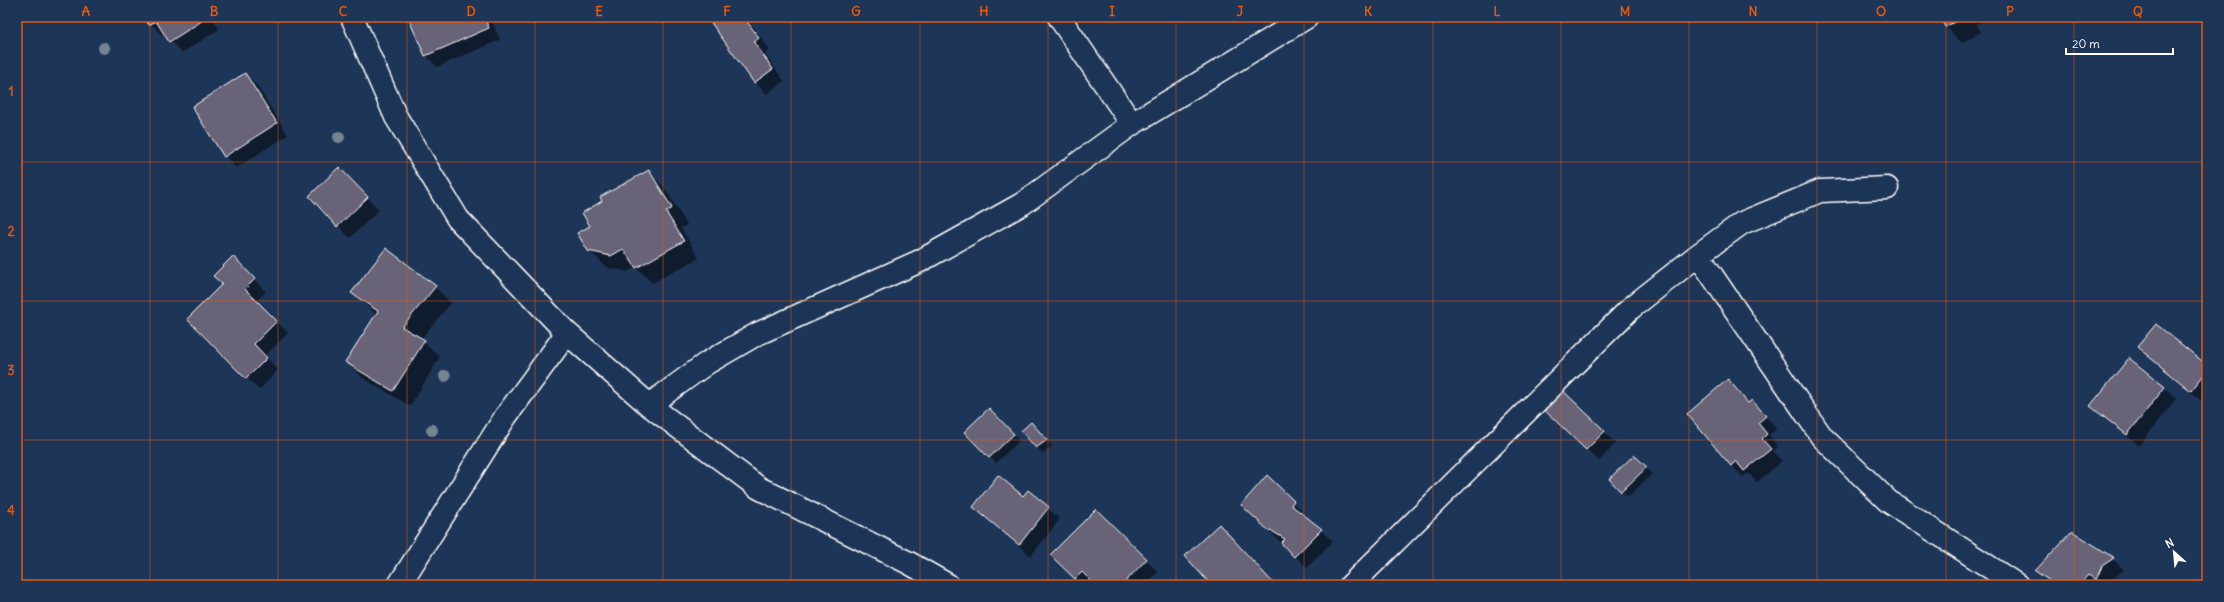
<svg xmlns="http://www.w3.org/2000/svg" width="2224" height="602" font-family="Delius,sans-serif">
	<rect width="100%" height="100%" fill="#1d3557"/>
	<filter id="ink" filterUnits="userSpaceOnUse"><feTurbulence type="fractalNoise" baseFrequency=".025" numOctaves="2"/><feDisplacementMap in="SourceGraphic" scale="8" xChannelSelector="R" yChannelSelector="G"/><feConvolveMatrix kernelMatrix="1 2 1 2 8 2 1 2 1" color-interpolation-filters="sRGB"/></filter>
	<g filter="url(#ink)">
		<path fill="#0007" d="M 145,17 L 212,17 L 219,29 L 182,53 L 165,34 L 162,36 Z
			M 419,17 L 490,17 L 500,40 L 437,67 L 426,55 Z
			M 708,17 L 746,17 L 770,50 L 765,54 L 784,81 L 767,94 L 755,82 Z
			M 1941,17 L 1990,17 L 1976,24 L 1981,32 L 1962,43 L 1946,27 Z
			M 245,75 L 257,86 L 288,135 L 236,168 L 225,156 Z
			M 648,171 L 664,187 L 687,225 L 681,228 L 699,258 L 652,283 L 636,267 L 628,272 L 606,267 L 589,250 L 591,226 Z
			M 351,180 L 379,210 L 350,238 L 310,196 Z
			M 386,249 L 435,287 L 451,303 L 421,339 L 440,357 L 410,406 L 363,378 L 347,361 L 376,314 L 352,293 Z
			M 233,257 L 266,292 L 256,301 L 288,333 L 265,356 L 278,370 L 259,390 L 188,319 L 223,284 Z
			M 2138,347 L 2207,367 L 2207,397 L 2203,402 Z
			M 1728,380 L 1749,403 L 1752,401 L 1777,429 L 1769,435 L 1778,447 L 1773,451 L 1782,461 L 1757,482 L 1748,473 L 1743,477 L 1731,465 Z
			M 2165,387 L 2176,399 L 2139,446 L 2092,406 Z
			M 1549,414 L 1604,432 L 1616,443 L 1599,461 Z
			M 995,415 L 1019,441 L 996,463 L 965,432 Z
			M 1031,423 L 1052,446 L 1043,454 L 1023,431 Z
			M 1634,456 L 1652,474 L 1628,497 L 1622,491 Z
			M 1267,477 L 1305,514 L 1304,516 L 1333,541 L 1307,568 L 1254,516 Z
			M 1028,491 L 1060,519 L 1031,556 L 974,507 L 1023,497 Z
			M 1096,510 L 1158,572 L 1145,585 L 1096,585 L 1094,583 L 1082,585 L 1063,567 Z
			M 2113,559 L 2124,570 L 2114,578 L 2111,585 L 2052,585 L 2037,571 Z"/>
		<path fill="#696478" stroke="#fff" d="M 144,17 L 208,17 L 169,42 L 156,21 L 149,25 Z
			M 417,17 L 484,17 L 489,28 L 425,56 L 409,20 Z
			M 707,17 L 744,17 L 759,38 L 754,42 L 773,69 L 754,83 Z
			M 1940,17 L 1964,17 L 1945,27 Z
			M 245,73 L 277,123 L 224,157 L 192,107 Z
			M 339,167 L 368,197 L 337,227 L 309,196 Z
			M 649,170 L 672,208 L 666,212 L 684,241 L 636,268 L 623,249 L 611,256 L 588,251 L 577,233 L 590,226 L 582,213 L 602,201 L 600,197 Z
			M 386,248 L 436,286 L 402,327 L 425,340 L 393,391 L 345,362 L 378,311 L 351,293 Z
			M 233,256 L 255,279 L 245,289 L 277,321 L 254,344 L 267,358 L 246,379 L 187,319 L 222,284 L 213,276 Z
			M 2156,324 L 2207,365 L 2207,371 L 2191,391 L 2137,347 Z
			M 2129,358 L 2165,387 L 2127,435 L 2090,406 Z
			M 1728,379 L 1748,403 L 1752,400 L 1766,416 L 1758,423 L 1767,434 L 1762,439 L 1771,449 L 1744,471 L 1736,461 L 1731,466 L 1687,414 Z
			M 1555,383 L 1605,431 L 1586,450 L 1536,402 Z
			M 989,408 L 1014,434 L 989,458 L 964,432 Z
			M 1031,422 L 1047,440 L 1036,448 L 1021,431 Z
			M 1634,455 L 1647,467 L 1621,492 L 1609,479 Z
			M 998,475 L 1023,496 L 1028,490 L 1049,507 L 1019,545 L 973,507 Z
			M 1267,475 L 1294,501 L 1291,505 L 1322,529 L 1294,557 L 1281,543 L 1285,539 L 1270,530 L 1269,531 L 1241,505 Z
			M 1096,509 L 1147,559 L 1122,585 L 1095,585 L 1082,572 L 1075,579 L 1050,555 Z
			M 1219,524 L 1275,585 L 1211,585 L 1185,556 Z
			M 2072,531 L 2114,558 L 2102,566 L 2096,580 L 2088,575 L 2079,585 L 2056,585 L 2035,571 Z"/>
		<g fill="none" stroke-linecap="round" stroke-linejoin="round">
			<defs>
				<path id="minor" d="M 352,17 L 396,117 L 458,219 L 567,333 L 649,405 L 759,488 L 909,563 L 948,585
					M 1059,17 L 1132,124
					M 1698,255 L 1822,437 L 1888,501 L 2017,585
					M 649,405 L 707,363 L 757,334 L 920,261 L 1022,204 L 1132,124 L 1307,17
					M 399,585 L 506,416 L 567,333
					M 1351,585 L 1631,308 L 1698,255 L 1742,223 L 1820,191 L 1887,188"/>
			</defs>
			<use href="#minor" stroke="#fff" stroke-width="25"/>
			<use href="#minor" stroke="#1d3557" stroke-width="22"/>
		</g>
		<g fill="#748493">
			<circle cx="104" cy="48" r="6"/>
			<circle cx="339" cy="137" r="6"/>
			<circle cx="445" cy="376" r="6"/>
			<circle cx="432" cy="430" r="6"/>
		</g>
	</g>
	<path fill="none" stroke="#e8590c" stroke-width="1" stroke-opacity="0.55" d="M 150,17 L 150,585M 278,17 L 278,585M 407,17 L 407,585M 535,17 L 535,585M 663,17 L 663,585M 791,17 L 791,585M 920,17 L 920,585M 1048,17 L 1048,585M 1176,17 L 1176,585M 1304,17 L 1304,585M 1433,17 L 1433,585M 1561,17 L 1561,585M 1689,17 L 1689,585M 1817,17 L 1817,585M 1946,17 L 1946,585M 2074,17 L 2074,585M 17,162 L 2207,162M 17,301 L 2207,301M 17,440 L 2207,440"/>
	<rect width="2224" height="602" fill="none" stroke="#1d3557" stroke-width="44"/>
	<g transform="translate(2174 552) rotate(333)" stroke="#1d3557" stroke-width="3" paint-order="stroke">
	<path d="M0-3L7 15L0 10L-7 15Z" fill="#ffffff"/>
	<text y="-6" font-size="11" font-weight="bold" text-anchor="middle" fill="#ffffff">N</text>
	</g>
	<path d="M2066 48v6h107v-6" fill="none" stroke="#ffffff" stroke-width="2"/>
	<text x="2072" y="48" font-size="12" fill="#ffffff" stroke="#1d3557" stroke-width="3" paint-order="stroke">20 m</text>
	<rect x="22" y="22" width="2180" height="558" fill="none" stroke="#e8590c" stroke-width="1.5"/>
	<g font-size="13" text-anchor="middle" font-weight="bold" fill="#e8590c">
		<text x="86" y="16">A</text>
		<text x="214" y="16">B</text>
		<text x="343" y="16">C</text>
		<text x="471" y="16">D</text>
		<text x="599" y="16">E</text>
		<text x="727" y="16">F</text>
		<text x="856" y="16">G</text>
		<text x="984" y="16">H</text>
		<text x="1112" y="16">I</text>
		<text x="1240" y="16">J</text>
		<text x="1368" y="16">K</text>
		<text x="1497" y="16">L</text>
		<text x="1625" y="16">M</text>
		<text x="1753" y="16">N</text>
		<text x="1881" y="16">O</text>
		<text x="2010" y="16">P</text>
		<text x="2138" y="16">Q</text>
		<text x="11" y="96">1</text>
		<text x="11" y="236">2</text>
		<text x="11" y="375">3</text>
		<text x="11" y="515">4</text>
	</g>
</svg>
